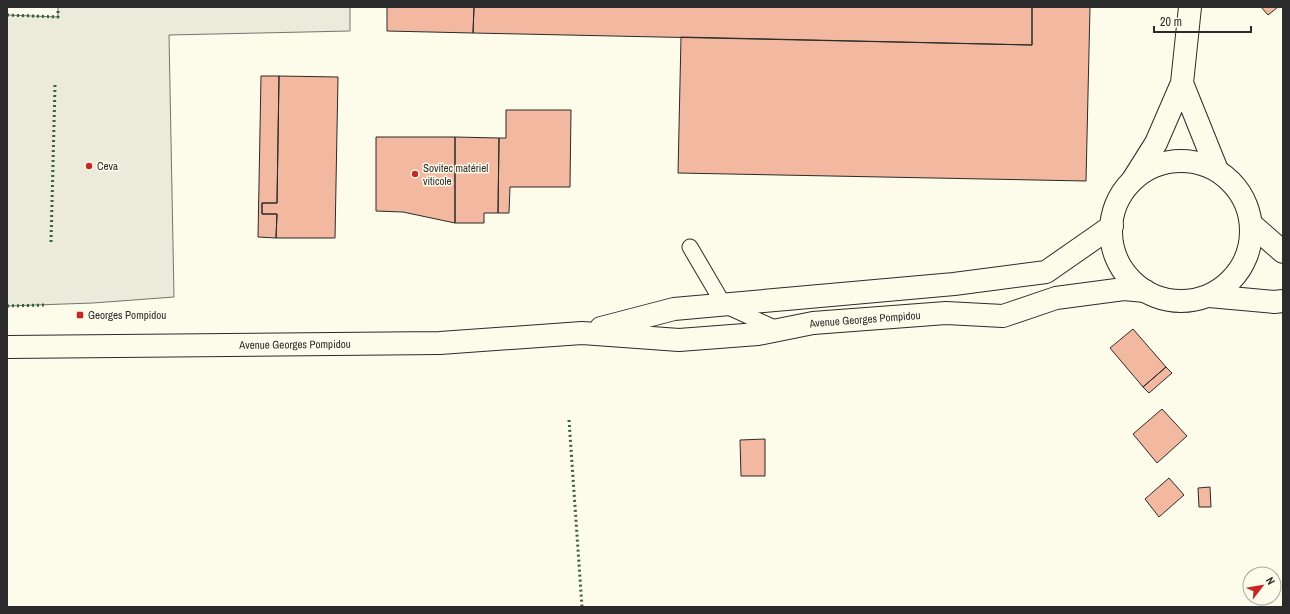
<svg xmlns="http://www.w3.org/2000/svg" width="1290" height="614" font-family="'Archivo Narrow',sans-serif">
	<rect width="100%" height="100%" fill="#fdfbea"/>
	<path fill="#eceadb" stroke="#74746e" d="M 58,7 L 350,7 L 350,31 L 169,35 L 174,297 L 93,303 L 7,306 L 7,15 L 58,17 Z"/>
	<path fill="#f2b8a0" stroke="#2b2b2b" d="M 387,7 L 474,7 L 473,33 L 387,31 Z
		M 474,7 L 1032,7 L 1032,45 L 473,33 Z
		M 1032,7 L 1090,7 L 1086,181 L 678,173 L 681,37 L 1032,45 Z
		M 1261,7 L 1278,7 L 1268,15 Z
		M 261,76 L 279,76 L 277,203 L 262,203 L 262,214 L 277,214 L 276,238 L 258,237 Z
		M 279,76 L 338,77 L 335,238 L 276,238 L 277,214 L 262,214 L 262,203 L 277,203 Z
		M 506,110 L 571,110 L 570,187 L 510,187 L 509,213 L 498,213 L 499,138 L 506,138 Z
		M 376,137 L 455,137 L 455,223 L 403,212 L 376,211 Z
		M 455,137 L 499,138 L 498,213 L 484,213 L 484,223 L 455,223 Z
		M 1133,329 L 1166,367 L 1143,387 L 1110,348 Z
		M 1166,367 L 1172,373 L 1149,393 L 1143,387 Z
		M 1162,409 L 1187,436 L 1157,463 L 1133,434 Z
		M 765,439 L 765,476 L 741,476 L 740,440 Z
		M 1169,478 L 1184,495 L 1159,517 L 1145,499 Z
		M 1210,487 L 1211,507 L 1199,507 L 1198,488 Z"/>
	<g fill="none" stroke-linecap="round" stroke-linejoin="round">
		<defs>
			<path id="service" d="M 690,247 L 724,305 L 779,330"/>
			<path id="secondary" d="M 1182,83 L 1217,170
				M 1134,178 L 1156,143 L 1182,83 L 1190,7"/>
			<g id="primary">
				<circle cx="1181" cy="231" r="70"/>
				<path d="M 1251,224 L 1283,252"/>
				<path d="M 1209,296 L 1274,302 L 1283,301"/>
				<path d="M 601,328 L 674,309 L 954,284 L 1046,272 L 1112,226"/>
				<path id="s1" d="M 7,347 L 440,343 L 582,333 L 679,340 L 758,334 L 813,323 L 946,313 L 1003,316 L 1056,298 L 1124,289 L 1145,291"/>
			</g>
		</defs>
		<use href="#service" stroke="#2b2b2b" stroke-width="17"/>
		<use href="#secondary" stroke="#2b2b2b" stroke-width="24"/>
		<use href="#primary" stroke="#2b2b2b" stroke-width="24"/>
		<use href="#service" stroke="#fdfbea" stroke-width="15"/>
		<use href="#secondary" stroke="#fdfbea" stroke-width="22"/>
		<use href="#primary" stroke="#fdfbea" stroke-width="22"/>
		<path stroke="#34623c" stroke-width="3" stroke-dasharray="2 3" stroke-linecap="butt" d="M 7,15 L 58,17 L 58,7
			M 51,242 L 55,85
			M 7,306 L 45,305
			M 569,420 L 582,607"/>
	</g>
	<g fill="#c62828" stroke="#fdfbea" stroke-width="1.5">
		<circle cx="89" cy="166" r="4"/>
		<circle cx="415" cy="174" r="4"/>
		<rect x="76" y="311" width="8" height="8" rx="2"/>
	</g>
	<g text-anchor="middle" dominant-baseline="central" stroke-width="3" stroke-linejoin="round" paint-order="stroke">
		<g font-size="11" fill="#2b2b2b" stroke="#fdfbea" text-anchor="start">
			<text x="97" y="166">Ceva</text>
			<text x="423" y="168">Sovitec matériel<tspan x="423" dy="13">viticole</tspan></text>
			<text x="88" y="315">Georges Pompidou</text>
		</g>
		<g font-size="11" fill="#2b2b2b" stroke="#fdfbea">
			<text stroke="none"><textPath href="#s1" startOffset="860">Avenue Georges Pompidou</textPath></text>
			<text stroke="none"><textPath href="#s1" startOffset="288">Avenue Georges Pompidou</textPath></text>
		</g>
	</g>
	<rect width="1290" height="614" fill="none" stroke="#2b2b2b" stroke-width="16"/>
	<g transform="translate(1262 586) rotate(59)"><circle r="19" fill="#fdfbea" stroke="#a9a89e"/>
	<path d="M0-3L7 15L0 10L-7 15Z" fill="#c62828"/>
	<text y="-6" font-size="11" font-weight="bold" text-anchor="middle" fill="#2b2b2b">N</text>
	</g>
	<path d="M1154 26v6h97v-6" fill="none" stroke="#2b2b2b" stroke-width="2"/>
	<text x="1160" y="26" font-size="12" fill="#2b2b2b" stroke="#fdfbea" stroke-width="3" paint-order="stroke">20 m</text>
</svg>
